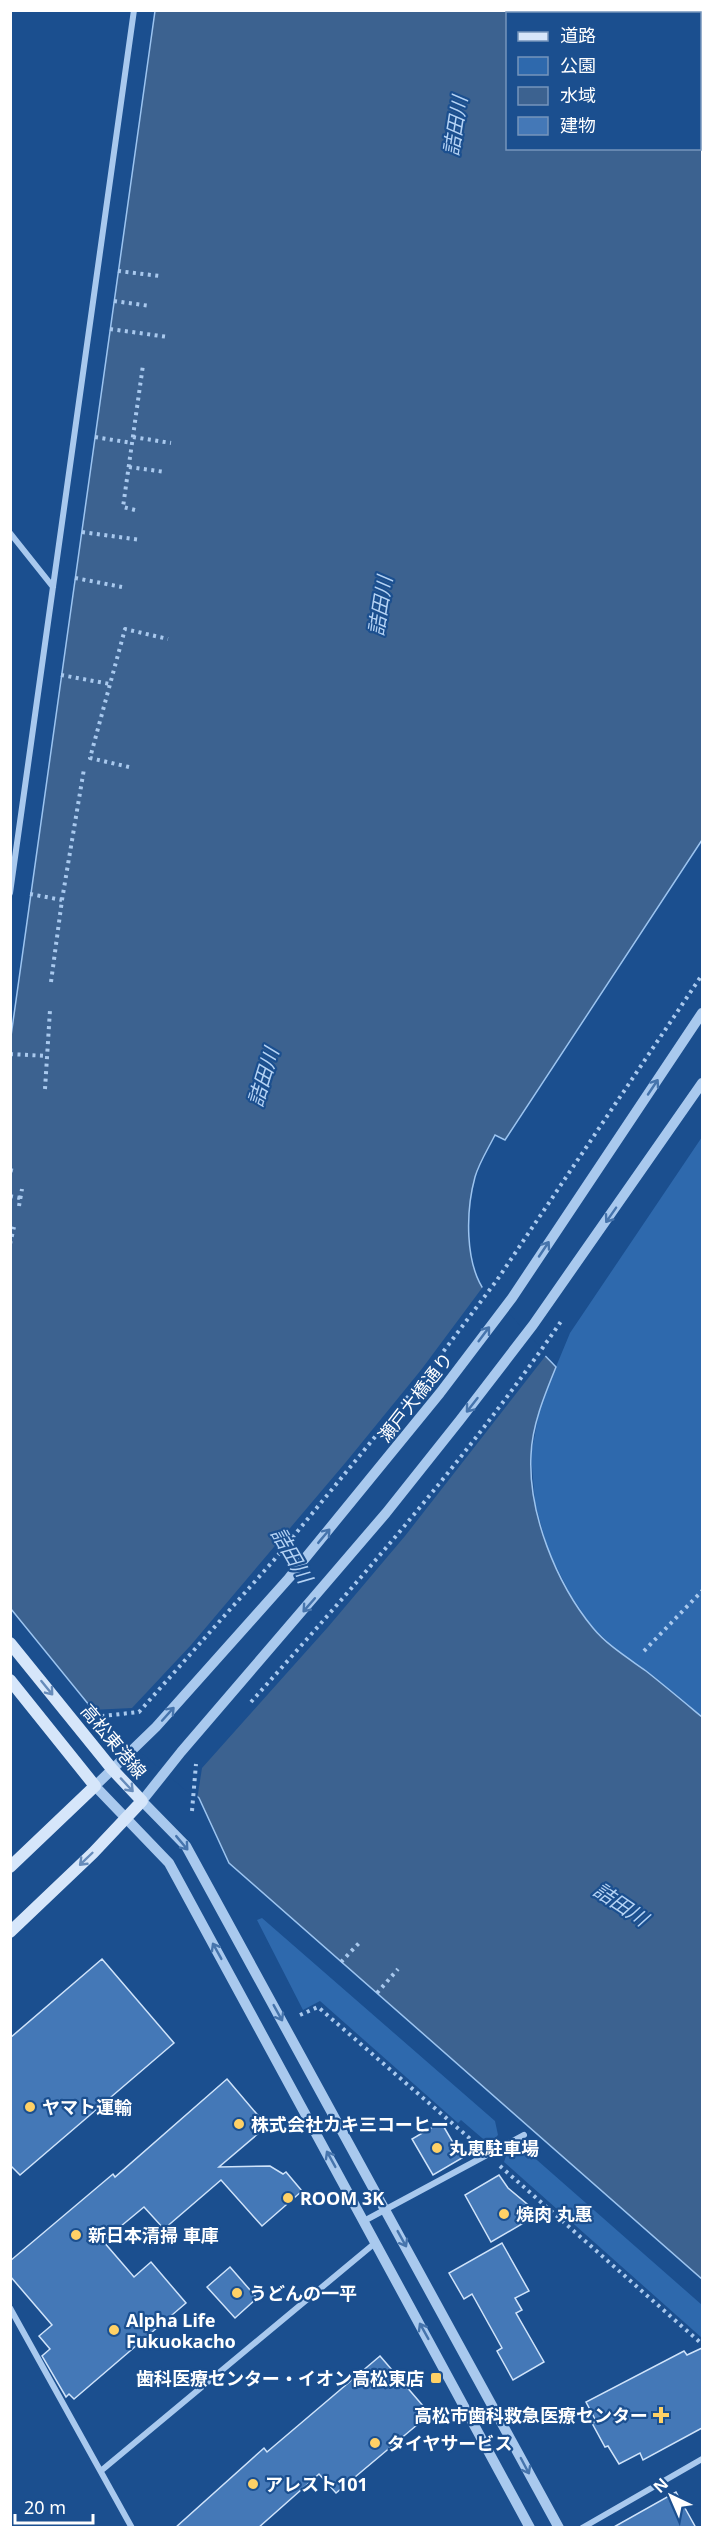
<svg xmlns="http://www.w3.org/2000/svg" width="713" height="2538" font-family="'Noto Sans','Noto Sans JP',sans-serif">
	<rect width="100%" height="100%" fill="#1b4f8f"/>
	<path fill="#2e69ad" d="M 702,1137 L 702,1717 L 616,1649 L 593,1628 L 570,1594 L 548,1550 L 535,1503 L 531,1454 L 541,1403 L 570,1333 Z
		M 262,1918 L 495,2121 L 498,2135 L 489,2144 L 461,2120 L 458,2123 L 320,2001 L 303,2010 L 257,1920 Z
		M 522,2152 L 529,2153 L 702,2305 L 702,2338 L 504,2162 L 506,2156 Z"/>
	<path fill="#3c6290" stroke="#9cc4f0" stroke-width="1.5" fill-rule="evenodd" d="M 155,11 L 702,11 L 702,840 L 505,1140 L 495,1135 C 488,1149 479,1163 475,1177 C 466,1210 464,1264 486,1293 C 507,1319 533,1343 556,1367 C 545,1394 532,1425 531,1455 C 528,1513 556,1583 593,1628 C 607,1645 628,1658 646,1671 C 665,1686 684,1702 702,1717 L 702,2279 L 229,1863 L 199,1798 L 89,1705 L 11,1609 L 11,1036 ZM 508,14 L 700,14 L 700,148 L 508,148 Z"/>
	<path fill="#1b4f8f" d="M 485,1284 L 487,1290 L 547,1354 L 405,1536 L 328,1627 L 202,1768 L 197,1800 L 91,1710 L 132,1708 L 191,1645 L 346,1462 L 421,1370 Z"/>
	<path fill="#4478b7" stroke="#cfe3fa" stroke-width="1.5" d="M 102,1959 L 174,2043 L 20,2175 L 10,2165 L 10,2038 Z
		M 227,2079 L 267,2126 L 219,2167 L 270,2166 L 283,2174 L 286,2172 L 302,2191 L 262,2226 L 221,2180 L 164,2229 L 144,2207 L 103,2241 L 134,2277 L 151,2262 L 186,2303 L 74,2399 L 69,2394 L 66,2397 L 42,2356 L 50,2349 L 39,2336 L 52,2325 L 10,2276 L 10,2261 L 113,2174 L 115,2177 Z
		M 441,2122 L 462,2158 L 433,2175 L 412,2139 Z
		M 499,2175 L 508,2188 L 539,2214 L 491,2242 L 465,2195 Z
		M 502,2243 L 529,2291 L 515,2298 L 522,2310 L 516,2313 L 544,2362 L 513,2380 L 497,2351 L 502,2348 L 472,2294 L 464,2299 L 449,2273 Z
		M 230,2267 L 257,2298 L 235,2318 L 207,2287 Z
		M 702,2348 L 702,2428 L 643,2460 L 640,2453 L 619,2464 L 608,2446 L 605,2447 L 592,2423 L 596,2421 L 586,2402 L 684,2351 L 687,2355 Z
		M 380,2356 L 430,2414 L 336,2493 L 319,2474 L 258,2528 L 175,2528 L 264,2448 L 267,2452 Z
		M 676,2492 L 696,2528 L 612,2528 Z"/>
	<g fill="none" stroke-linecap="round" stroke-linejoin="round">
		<path stroke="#a9c9ee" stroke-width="4" stroke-dasharray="3 4.5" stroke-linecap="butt" d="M 118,271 L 160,276
			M 114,301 L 150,306
			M 110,329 L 168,337
			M 95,437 L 132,443
			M 133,437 L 171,443
			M 129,467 L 165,472
			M 135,510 L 123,507 L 143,365
			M 82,532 L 141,540
			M 75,578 L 122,587
			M 61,675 L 110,684
			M 129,767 L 90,758 L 125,629 L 168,639
			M 30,894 L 62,900
			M 51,982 L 62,900 L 84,769
			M 10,1054 L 47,1056
			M 45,1089 L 50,1010
			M 10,1170 L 15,1171
			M 10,1196 L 20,1198
			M 19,1206 L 22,1189
			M 10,1244 L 14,1227
			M 644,1651 L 702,1591
			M 251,1702 C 360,1580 469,1456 562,1320
			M 94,1717 L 139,1712 L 274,1560 L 425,1376 L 497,1280 L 702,975
			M 192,1811 L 196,1764
			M 341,1962 L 361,1941
			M 377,1993 L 398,1969
			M 300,2015 L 318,2007 L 475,2143
			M 500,2166 L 702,2344"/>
		<path stroke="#a9c9ee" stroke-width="6" d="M 10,533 L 53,587
			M 10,893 L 134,10
			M 364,2221 L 524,2135
			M 10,2308 L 132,2528
			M 102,2470 L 375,2243
			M 582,2528 L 702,2459"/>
		<path stroke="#a9c9ee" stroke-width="10" d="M 530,2528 L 169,1863 L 95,1786 L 156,1727 L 289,1578 L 440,1393 L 512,1298 L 702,1013
			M 559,2528 L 186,1846 L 142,1801 L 181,1752 L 386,1513 L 460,1420 L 533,1325 L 702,1083"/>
		<path stroke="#d6e6fa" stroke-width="12" d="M 10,1643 L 112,1769 L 142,1801 L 93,1853 L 10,1932
			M 10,1680 L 95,1786 L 10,1867"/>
	</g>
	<defs><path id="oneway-shaft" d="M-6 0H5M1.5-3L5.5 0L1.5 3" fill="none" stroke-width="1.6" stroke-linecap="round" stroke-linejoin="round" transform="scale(1.5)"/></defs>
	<g stroke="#4674ac">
		<use href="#oneway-shaft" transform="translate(653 1087) rotate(-56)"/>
		<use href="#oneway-shaft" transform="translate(611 1215) rotate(125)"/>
		<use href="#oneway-shaft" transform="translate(544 1249) rotate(-56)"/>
		<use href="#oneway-shaft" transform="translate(484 1334) rotate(-53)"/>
		<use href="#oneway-shaft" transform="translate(472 1405) rotate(128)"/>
		<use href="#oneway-shaft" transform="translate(324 1536) rotate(-50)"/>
		<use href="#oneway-shaft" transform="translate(309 1605) rotate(131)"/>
		<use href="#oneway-shaft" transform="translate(168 1714) rotate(-48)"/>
		<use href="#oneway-shaft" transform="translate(182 1843) rotate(50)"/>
		<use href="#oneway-shaft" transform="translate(217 1951) rotate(-119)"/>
		<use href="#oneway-shaft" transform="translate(278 2013) rotate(61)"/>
		<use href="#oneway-shaft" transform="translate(331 2159) rotate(-119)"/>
		<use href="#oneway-shaft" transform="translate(402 2239) rotate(61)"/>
		<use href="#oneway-shaft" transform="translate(424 2331) rotate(-119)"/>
		<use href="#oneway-shaft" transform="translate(525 2466) rotate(62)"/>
	</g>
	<g stroke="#668bba">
		<use href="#oneway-shaft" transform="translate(47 1688) rotate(51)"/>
		<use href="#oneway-shaft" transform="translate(127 1785) rotate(47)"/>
		<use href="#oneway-shaft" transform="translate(86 1859) rotate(136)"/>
	</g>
	<g fill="#ffd166" stroke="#1b4f8f" stroke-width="2">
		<circle cx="30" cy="2107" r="6"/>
		<circle cx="239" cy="2124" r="6"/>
		<circle cx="437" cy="2148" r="6"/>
		<circle cx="288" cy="2198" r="6"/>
		<circle cx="504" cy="2214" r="6"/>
		<circle cx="76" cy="2235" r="6"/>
		<circle cx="237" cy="2293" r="6"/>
		<circle cx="114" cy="2330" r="6"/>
		<rect x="430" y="2372" width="12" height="12" rx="3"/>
		<path d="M658 2406h6v6h6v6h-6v6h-6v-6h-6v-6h6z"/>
		<circle cx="375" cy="2443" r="6"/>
		<circle cx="253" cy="2484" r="6"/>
	</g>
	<g text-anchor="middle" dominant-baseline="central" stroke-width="4.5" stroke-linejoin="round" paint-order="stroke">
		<g font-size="18" fill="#fff" stroke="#1b4f8f">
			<text transform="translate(415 1397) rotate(-52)">瀬戸大橋通り</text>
			<text transform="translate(114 1741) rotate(50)">高松東港線</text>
		</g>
		<g font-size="18" font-weight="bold" fill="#fff" stroke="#1b4f8f" text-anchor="start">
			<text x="42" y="2107">ヤマト運輸</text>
			<text x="251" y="2124">株式会社カキ三コーヒー</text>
			<text x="449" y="2148">丸恵駐車場</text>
			<text x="300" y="2198">ROOM 3K</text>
			<text x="516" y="2214">焼肉 丸惠</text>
			<text x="88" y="2235">新日本清掃 車庫</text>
			<text x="249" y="2293">うどんの一平</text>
			<text x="126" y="2320">Alpha Life<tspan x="126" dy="21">Fukuokacho</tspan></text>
			<text x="424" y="2378" text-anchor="end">歯科医療センター・イオン高松東店</text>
			<text x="648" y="2415" text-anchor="end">高松市歯科救急医療センター</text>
			<text x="387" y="2443">タイヤサービス</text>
			<text x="265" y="2484">アレスト101</text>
		</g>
		<g font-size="20" font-style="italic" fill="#b5d3f5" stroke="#1b4f8f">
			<text transform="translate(455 126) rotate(-81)">詰田川</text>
			<text transform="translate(380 606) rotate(-81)">詰田川</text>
			<text transform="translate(263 1077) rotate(-73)">詰田川</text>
			<text transform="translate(292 1555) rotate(60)">詰田川</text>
			<text transform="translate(621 1904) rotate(34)">詰田川</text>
		</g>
	</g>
	<rect width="713" height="2538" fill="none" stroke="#ffffff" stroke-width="24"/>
	<rect x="506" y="12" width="195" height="138" fill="#1b4f8f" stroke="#7695bc" stroke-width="1.5"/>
	<rect x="518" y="32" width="30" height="9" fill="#d6e6fa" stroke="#7695bc" stroke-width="1.5"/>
	<text x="560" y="42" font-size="18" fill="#ffffff">道路</text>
	<rect x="518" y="57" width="30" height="18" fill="#2e69ad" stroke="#7695bc" stroke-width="1.5"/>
	<text x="560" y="72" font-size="18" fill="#ffffff">公園</text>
	<rect x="518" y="87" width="30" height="18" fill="#3c6290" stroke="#7695bc" stroke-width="1.5"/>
	<text x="560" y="102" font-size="18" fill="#ffffff">水域</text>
	<rect x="518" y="117" width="30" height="18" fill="#4478b7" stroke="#7695bc" stroke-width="1.5"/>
	<text x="560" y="132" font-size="18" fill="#ffffff">建物</text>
	<g transform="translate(671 2496) rotate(316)" stroke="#1b4f8f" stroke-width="4.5" paint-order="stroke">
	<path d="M0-4.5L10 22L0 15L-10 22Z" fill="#ffffff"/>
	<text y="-9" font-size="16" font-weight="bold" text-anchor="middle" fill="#ffffff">N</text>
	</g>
	<path d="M15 2514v9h78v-9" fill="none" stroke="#ffffff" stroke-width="3"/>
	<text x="24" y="2514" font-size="18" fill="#ffffff" stroke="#1b4f8f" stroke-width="4.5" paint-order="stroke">20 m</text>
</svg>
